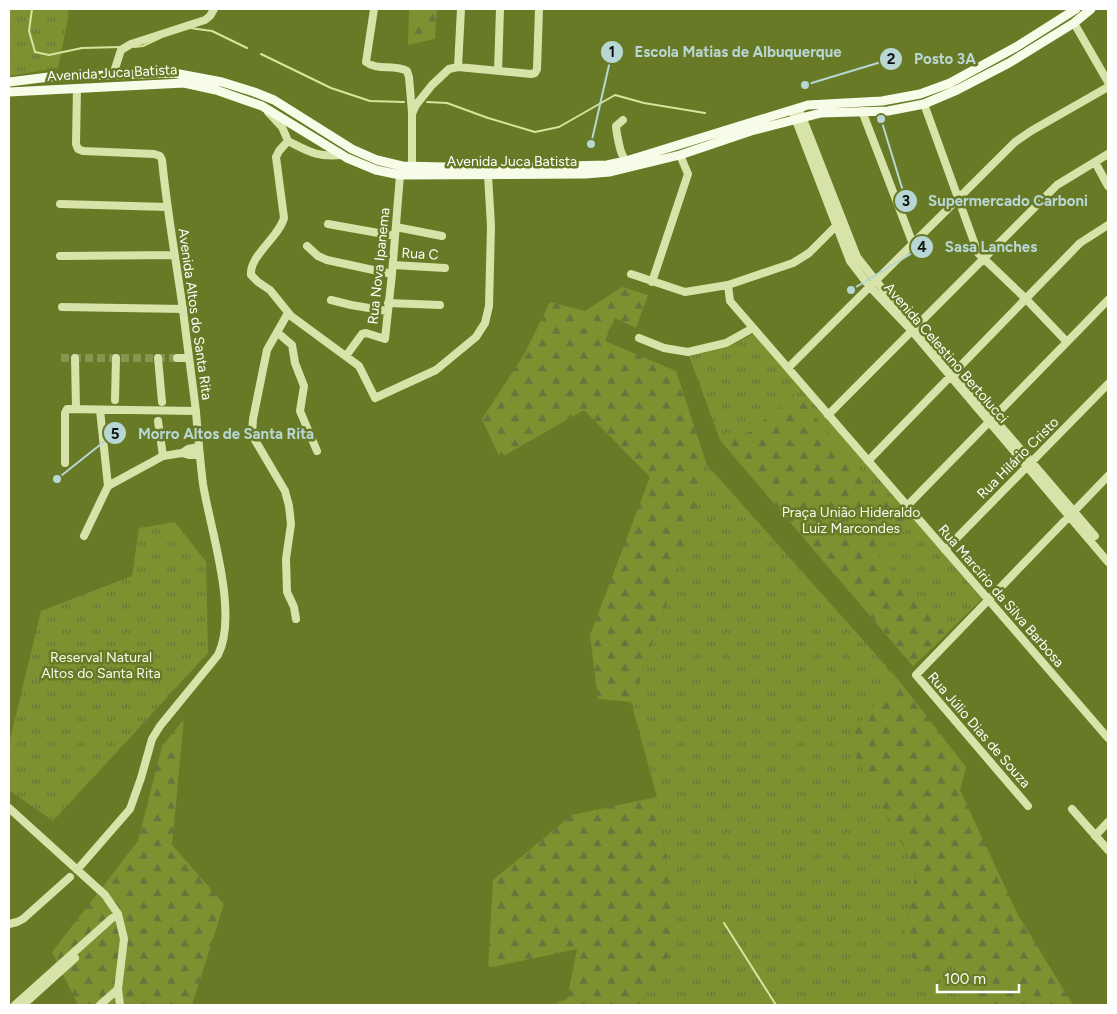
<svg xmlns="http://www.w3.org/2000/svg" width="1117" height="1014" font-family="Figtree,sans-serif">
	<defs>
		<pattern id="grass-tufts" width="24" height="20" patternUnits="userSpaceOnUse" patternTransform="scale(1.25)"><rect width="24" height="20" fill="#7d9131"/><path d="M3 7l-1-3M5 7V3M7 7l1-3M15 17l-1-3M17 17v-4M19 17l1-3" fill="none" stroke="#69753c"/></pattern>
		<pattern id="forest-firs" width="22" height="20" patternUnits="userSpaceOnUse" patternTransform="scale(1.25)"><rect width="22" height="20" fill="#7d9131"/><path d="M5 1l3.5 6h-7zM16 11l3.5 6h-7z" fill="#69753c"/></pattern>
	</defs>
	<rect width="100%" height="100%" fill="#687a26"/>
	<path fill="url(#grass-tufts)" d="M 9,9 L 68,9 L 68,19 L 58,68 L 9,76 Z
		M 755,333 L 982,599 L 913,666 L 720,440 L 689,356 L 726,348 Z
		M 707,465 L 896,677 L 847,739 L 916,871 L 903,944 L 955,955 L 975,1003 L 974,1005 L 639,1005 L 678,940 L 657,797 L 631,702 L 674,582 Z
		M 175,522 L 206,562 L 208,653 L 53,821 L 9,790 L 9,744 L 41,611 L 132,576 L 139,528 Z"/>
	<path fill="url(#forest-firs)" d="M 409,9 L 437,9 L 435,39 L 408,45 Z
		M 622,287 L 648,295 L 636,328 L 615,318 L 605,341 L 676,371 L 707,465 L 674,582 L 631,702 L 598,699 L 590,635 L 650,477 L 584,410 L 500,458 L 482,419 L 525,353 L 550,302 L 585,311 Z
		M 795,393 L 909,527 L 877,554 L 946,635 L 913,666 L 720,440 L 750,432 Z
		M 896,677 L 966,767 L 960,790 L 1018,915 L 1073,1005 L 974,1005 L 975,1003 L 955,956 L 932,987 L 903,944 L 916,871 L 847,739 Z
		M 184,719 L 172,845 L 224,904 L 192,1005 L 78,1005 L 52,952 L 138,841 L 162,746 Z
		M 657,797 L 678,940 L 639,1005 L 548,1005 L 567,999 L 577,949 L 488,968 L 493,880 L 572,815 Z"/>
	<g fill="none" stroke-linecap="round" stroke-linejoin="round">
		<path stroke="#d7e49e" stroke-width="2" d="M 32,9 L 29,31 L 35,52 L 49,55 L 82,48 L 120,47
			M 190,28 L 212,31 L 247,48
			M 134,47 L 143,46 L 160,38
			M 261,54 L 331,88 L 370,101 L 404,102
			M 427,102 L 447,103 L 488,118 L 535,132 L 559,127 L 615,95 L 644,103 L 705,113
			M 724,923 L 776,1005"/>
		<path stroke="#869551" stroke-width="8" stroke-dasharray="8 4" stroke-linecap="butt" d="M 61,358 L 177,358"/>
		<path stroke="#d8e3a9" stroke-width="8" d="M 374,9 L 366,62 C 377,71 395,64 407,71 L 409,77 L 412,112
			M 1074,23 L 1108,82
			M 458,67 L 461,9
			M 498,71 L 500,9
			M 113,75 L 121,50 L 131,44 L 205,20 L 210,16 L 214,9
			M 77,88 L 76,144 L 78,149 L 83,151 L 154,154 L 160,156 L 162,160 C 167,211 176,260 183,310 C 187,344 192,378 196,412 C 198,436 200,460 203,484 C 210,529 239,613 218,655 L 160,726 L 152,739 L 141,778 L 130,809 L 77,870
			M 924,104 L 978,253 L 1026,299 L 1067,342
			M 792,110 L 850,261 L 870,287 L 912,331 L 1108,562
			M 862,111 L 913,244
			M 268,112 L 282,127 L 288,141 C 310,152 316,157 341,155
			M 801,114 L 857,257 L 876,281 L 1095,536
			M 623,120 L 616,126 C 616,130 620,151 622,154 C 623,157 625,159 626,161
			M 288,141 L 279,151 L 276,157 L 284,218 C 279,237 249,256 251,275 L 258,282 L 270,290 L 291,316 L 359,366 L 375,398 L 436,370 L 476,337 L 485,323 L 489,306 L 491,226 L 488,175
			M 1095,162 L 1108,186
			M 412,167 L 412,114 L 416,105 L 432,85 L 449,69 L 458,67 L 531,74 L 535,73 L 537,69 L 539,9
			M 60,204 L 167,207
			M 328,224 L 395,236
			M 396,227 L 442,236
			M 307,246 L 318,256 L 327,260 L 392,274
			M 60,256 L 174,255
			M 393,265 L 445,268
			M 631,274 L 685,292 L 728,285 L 793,263 L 809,253 L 839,223
			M 652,282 L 688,174 L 680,155
			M 728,285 L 730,301 L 1108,738
			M 331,300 L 351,305 L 387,311
			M 388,303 L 440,305
			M 62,307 L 183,309
			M 288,313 L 267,350 L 253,419 L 252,435 L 285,491 L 289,506 L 291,524 L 286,559 L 287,592 L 294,607 L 296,619
			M 278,333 L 292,345 L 295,363 L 304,386 L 300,411 L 317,451
			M 639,338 L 664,348 L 688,352 L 726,343 L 753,328
			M 346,356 L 362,334 L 366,333 L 385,339 L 392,274 L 400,175
			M 75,358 L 76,409
			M 158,358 L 162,402
			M 177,358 L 189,358
			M 788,368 L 1015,142 L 1031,131 L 1108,87
			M 115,400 L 116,358
			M 100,410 L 108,486
			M 828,415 L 1057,185 L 1108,154
			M 158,421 L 163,456
			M 182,453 L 189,455 L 200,455
			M 868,461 L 1080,243 L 1108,225
			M 65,463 L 65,413 L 67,409 L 196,411
			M 907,506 L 1108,300
			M 84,536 L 108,486 L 163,456 L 182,453 L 188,449 L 199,447
			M 945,550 L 1108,384
			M 1028,806 L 916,675 L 1108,476
			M 9,808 L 105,895 L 118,914 L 124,939 L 118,989 L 120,1005
			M 1072,809 L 1108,850
			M 1095,836 L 1108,822
			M 9,924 L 17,922 L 23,919 L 70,877
			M 15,1005 L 111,919 L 118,914
			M 23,1005 L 75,958
			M 100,1005 L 118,989"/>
		<path stroke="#f7fce9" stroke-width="9" d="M 9,82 L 49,77 L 174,73 L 222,82 L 254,92 L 274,100 L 352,149 L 377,160 L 402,166 L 488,168 L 607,165 L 626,161 L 808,105 L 882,101 L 920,94 L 950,83 L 1016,47 L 1076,9
			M 9,92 L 184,83 L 216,90 L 262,106 L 347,158 L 376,170 L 400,175 L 585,174 L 610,172 L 680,155 L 751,131 L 821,113 L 888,111 L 924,104 L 957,90 L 1009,63 L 1074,23 L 1091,9"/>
	</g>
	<g text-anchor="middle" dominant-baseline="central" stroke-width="5" stroke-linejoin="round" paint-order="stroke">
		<g font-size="14" fill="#fff" stroke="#687a26">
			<text transform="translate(112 73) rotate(-3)">Avenida Juca Batista</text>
			<text x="512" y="161">Avenida Juca Batista</text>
			<text transform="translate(420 254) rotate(3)">Rua C</text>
			<text transform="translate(379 266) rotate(-84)">Rua Nova Ipanema</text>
			<text transform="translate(195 314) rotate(82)">Avenida Altos do Santa Rita</text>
			<text transform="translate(946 353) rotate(49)">Avenida Celestino Bertolucci</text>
			<text transform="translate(1018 458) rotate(-45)">Rua Hilário Cristo</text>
			<text transform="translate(1001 596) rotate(49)">Rua Marcírio da Silva Barbosa</text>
			<text transform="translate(979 730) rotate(49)">Rua Júlio Dias de Souza</text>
		</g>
		<g font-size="14" fill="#f7faeb" stroke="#687a26">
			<text x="851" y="512">Praça União Hideraldo<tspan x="851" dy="16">Luiz Marcondes</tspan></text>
			<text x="101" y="657">Reserval Natural<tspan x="101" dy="16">Altos do Santa Rita</tspan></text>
		</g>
	</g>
	<path fill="none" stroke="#b7d6d4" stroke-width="2" d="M591 144L612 52M805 85L891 59M881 119L906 201M851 290L922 247M57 479L115 433"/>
	<g fill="#b7d6d4" stroke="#687a26" stroke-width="2">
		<circle cx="591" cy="144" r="5"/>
		<circle cx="805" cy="85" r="5"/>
		<circle cx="881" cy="119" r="5"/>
		<circle cx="851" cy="290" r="5"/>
		<circle cx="57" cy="479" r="5"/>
		<circle cx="612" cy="52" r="12"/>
		<circle cx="891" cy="59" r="12"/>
		<circle cx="906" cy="201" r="12"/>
		<circle cx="922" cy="247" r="12"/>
		<circle cx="115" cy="433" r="12"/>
	</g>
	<g font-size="15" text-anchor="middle" font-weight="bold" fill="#111">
		<text x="612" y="57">1</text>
		<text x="891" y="64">2</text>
		<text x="906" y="206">3</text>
		<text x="922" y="252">4</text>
		<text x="115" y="439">5</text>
	</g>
	<g font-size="15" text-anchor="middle" font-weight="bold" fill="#b7d6d4" stroke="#687a26" stroke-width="5" stroke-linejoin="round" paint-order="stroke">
		<text x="738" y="57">Escola Matias de Albuquerque</text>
		<text x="945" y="64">Posto 3A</text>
		<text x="1008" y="206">Supermercado Carboni</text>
		<text x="991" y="252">Sasa Lanches</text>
		<text x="226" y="439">Morro Altos de Santa Rita</text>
	</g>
	<rect width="1117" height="1014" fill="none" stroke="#ffffff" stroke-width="20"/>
	<path d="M937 984v8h82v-8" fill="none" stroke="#ffffff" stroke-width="2.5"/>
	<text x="944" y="984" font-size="15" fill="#ffffff" stroke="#687a26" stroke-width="4" paint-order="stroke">100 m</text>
</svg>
